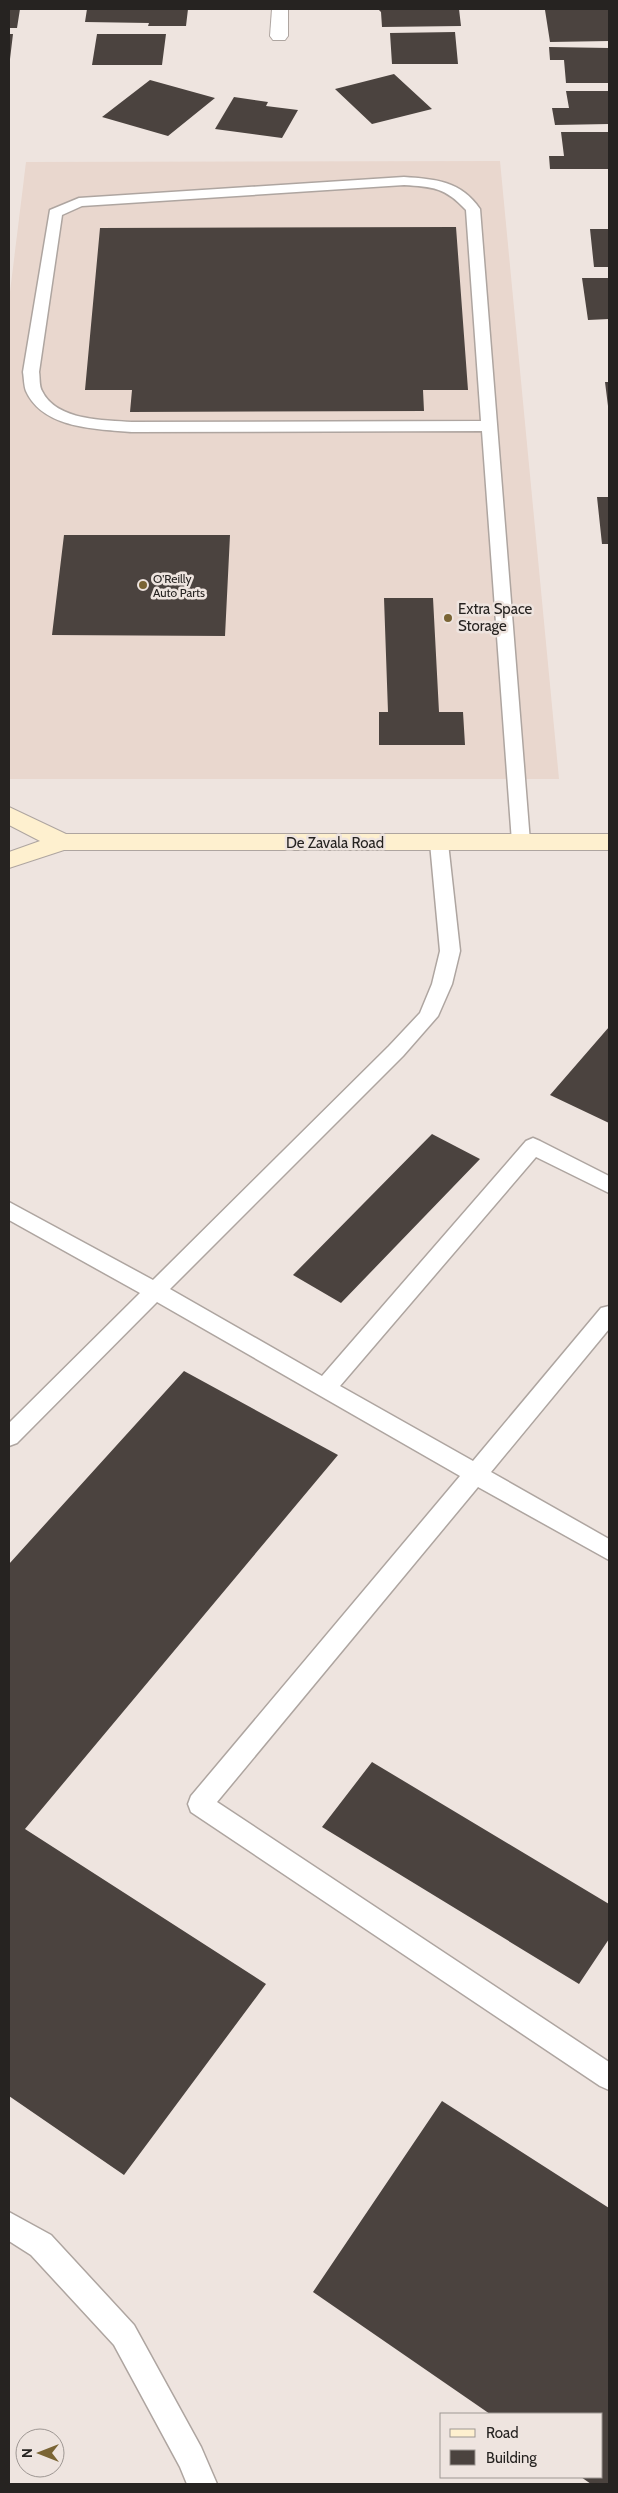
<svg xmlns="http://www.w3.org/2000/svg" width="618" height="2493" font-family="Cabin,sans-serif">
	<rect width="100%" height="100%" fill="#eee4df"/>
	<path fill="#e9d7ce" d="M 500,161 L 559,779 L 9,779 L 9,300 L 26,162 Z"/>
	<path fill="#4b433f" d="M 9,9 L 20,9 L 17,28 L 9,28 Z
		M 87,9 L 188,9 L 186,26 L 148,26 L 149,23 L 85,22 Z
		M 378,9 L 459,9 L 461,26 L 382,27 L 381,12 Z
		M 609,9 L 609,41 L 550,42 L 545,10 Z
		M 455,32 L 458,64 L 392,64 L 390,33 Z
		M 9,34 L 13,34 L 10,59 L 9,59 Z
		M 97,34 L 166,34 L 162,65 L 92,65 Z
		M 549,47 L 609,48 L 609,83 L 566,83 L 564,60 L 550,60 Z
		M 394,74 L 432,109 L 372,124 L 335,89 Z
		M 150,80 L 215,98 L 168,136 L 102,117 Z
		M 566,91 L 609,91 L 609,124 L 555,125 L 552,108 L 569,108 Z
		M 234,97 L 268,102 L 266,106 L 298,110 L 282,138 L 215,129 Z
		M 561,132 L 609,132 L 609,169 L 550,169 L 549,156 L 564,156 Z
		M 456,227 L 468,390 L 423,390 L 424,411 L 130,412 L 132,390 L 85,390 L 100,228 Z
		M 590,229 L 609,229 L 609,267 L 594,267 Z
		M 582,278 L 609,278 L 609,319 L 588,320 Z
		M 605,382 L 609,382 L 609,405 L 608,406 Z
		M 597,497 L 609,497 L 609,544 L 602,544 Z
		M 64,535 L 230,535 L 225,636 L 52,635 Z
		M 384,598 L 433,598 L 439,712 L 463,712 L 465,745 L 379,745 L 379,712 L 388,712 Z
		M 609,1027 L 609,1123 L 550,1095 Z
		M 432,1134 L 480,1159 L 341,1303 L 293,1275 Z
		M 184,1371 L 338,1455 L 25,1829 L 266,1984 L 124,2175 L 9,2096 L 9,1564 Z
		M 372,1762 L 609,1904 L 609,1939 L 579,1984 L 322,1827 Z
		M 442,2101 L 609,2208 L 609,2484 L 591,2484 L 581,2477 L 602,2477 L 602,2414 L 490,2414 L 313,2292 Z"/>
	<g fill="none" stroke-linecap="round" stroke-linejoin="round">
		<defs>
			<path id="lane" d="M 404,177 C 435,179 461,181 480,209 L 530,842 L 528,846 L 521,848 L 514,846 L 512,842 L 482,431 L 132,432 C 97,429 43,429 26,391 C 24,386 24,378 23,372 L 50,210 L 79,198 ZM 404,185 C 433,187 445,187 466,210 L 481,421 L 132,422 C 105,420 56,421 42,391 C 39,386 40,378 39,372 L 62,215 L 82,206 Z
				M 439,837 L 446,839 L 448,843 L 460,951 L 452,984 L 438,1016 L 403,1056 L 170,1289 L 322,1376 L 526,1141 L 533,1138 L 540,1141 L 609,1176 L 609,1193 L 536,1157 L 340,1386 L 473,1461 L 601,1308 L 609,1306 L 609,1329 L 491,1472 L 609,1539 L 609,1560 L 478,1487 L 217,1802 L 609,2062 L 609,2090 L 600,2086 L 191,1812 L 188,1804 L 191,1796 L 460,1476 L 157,1302 L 17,1443 L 9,1446 L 9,1423 L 140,1293 L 9,1220 L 9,1202 L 153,1280 L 389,1046 L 420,1013 L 432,984 L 440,951 L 430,843 L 432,839 Z
				M 9,2212 L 51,2235 L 134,2325 L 201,2447 L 217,2484 L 187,2484 L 180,2467 L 114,2345 L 31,2255 L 9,2241 Z"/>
			<path id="street" d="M 272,9 L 288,9 L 288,36 L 285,40 L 273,40 L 270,36 Z"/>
			<path id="secondary" d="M 9,807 L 66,834 L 609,834 L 609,850 L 64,850 L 9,868 L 9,852 L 40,841 L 9,825 Z"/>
		</defs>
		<use href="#lane" stroke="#aea5a0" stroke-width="3"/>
		<use href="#street" stroke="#aea5a0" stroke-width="2"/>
		<use href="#secondary" stroke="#aea5a0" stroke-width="2"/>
		<use href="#lane" fill="#fff" fill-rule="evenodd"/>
		<use href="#street" fill="#fff" fill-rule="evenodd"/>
		<use href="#secondary" fill="#fef0cf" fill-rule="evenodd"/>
	</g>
	<g fill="#7a6434" stroke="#eee4df" stroke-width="2">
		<circle cx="143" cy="585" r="5"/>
		<circle cx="448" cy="618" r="5"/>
	</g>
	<g text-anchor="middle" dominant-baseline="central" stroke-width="5" stroke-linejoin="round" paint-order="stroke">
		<g font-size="12" fill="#262321" stroke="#eee4df" text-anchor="start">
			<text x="153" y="578">O'Reilly<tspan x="153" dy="14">Auto Parts</tspan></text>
		</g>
		<g font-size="15" fill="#262321" stroke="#eee4df" text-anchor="start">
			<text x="458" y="609">Extra Space<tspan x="458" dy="17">Storage</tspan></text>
		</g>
		<g font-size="15" fill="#262321" stroke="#eee4df">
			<text x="335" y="843">De Zavala Road</text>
		</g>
	</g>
	<rect width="618" height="2493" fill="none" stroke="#262321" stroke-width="20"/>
	<rect x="440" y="2413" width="162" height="65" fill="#eee4df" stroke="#9e9793"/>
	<rect x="450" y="2429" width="25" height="8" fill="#fef0cf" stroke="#9e9793"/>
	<text x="486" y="2438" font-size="15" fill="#262321">Road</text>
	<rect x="450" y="2450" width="25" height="15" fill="#4b433f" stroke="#9e9793"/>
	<text x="486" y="2463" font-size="15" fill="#262321">Building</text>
	<g transform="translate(40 2453) rotate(270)"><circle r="24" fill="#eee4df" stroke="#9e9793"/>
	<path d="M0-4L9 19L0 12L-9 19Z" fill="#7a6434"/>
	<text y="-8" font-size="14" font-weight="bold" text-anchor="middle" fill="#262321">N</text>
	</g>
</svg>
